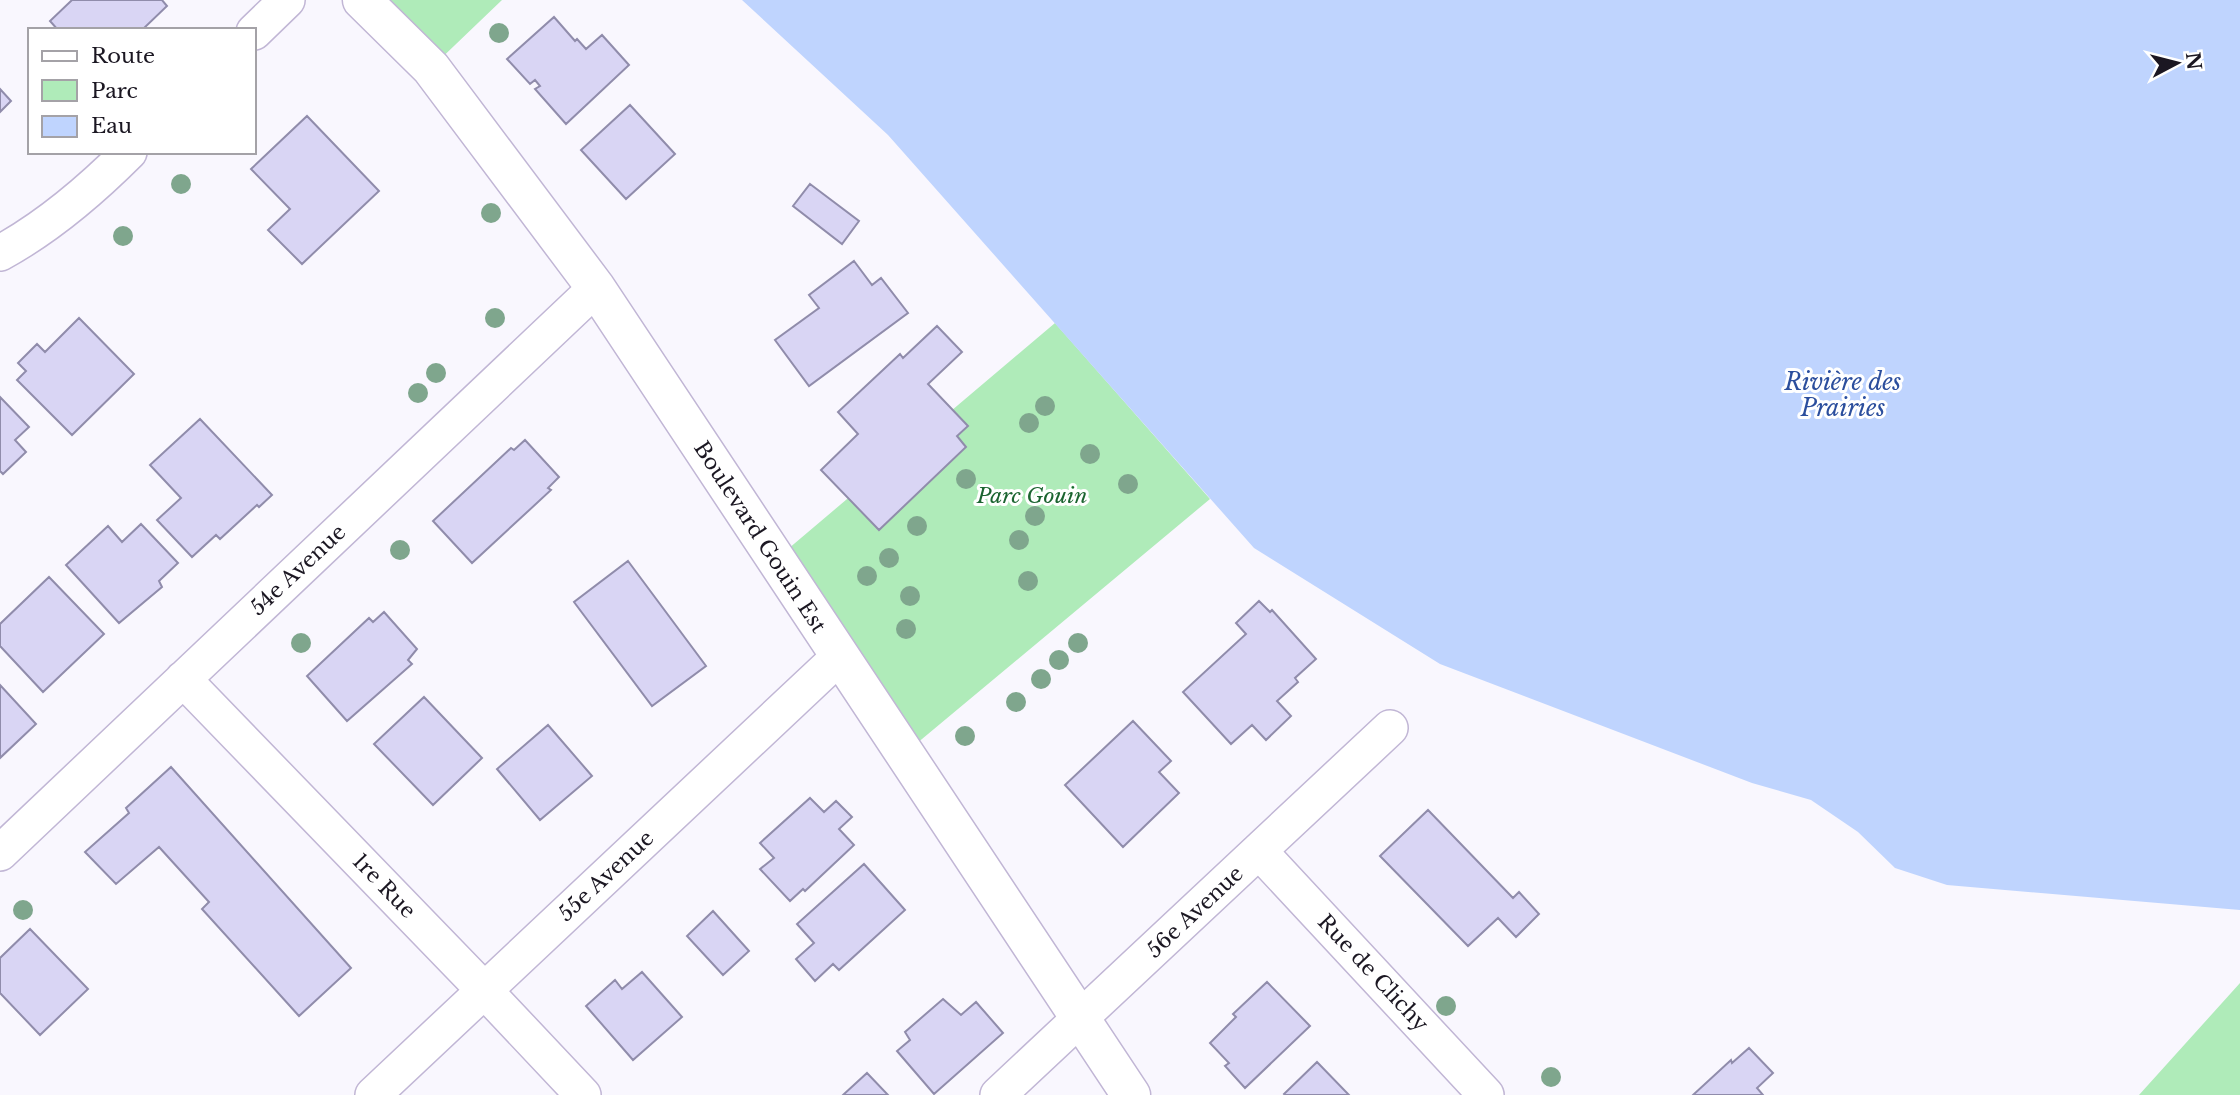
<svg xmlns="http://www.w3.org/2000/svg" width="2240" height="1095" font-family="'Libre Baskerville',serif">
	<rect width="100%" height="100%" fill="#f9f7fe"/>
	<path fill="#afebb9" d="M 362,0 L 502,0 L 431,68 Z
		M 1055,323 L 1210,499 L 904,754 L 775,560 Z
		M 2240,983 L 2240,1095 L 2139,1095 Z"/>
	<path fill="#bfd4fe" d="M 742,0 L 2240,0 L 2240,910 L 1947,885 L 1895,868 L 1858,832 L 1811,800 L 1752,783 L 1440,664 L 1254,548 L 888,135 Z"/>
	<path fill="#d9d5f4" stroke="#908cab" stroke-width="2" d="M 72,0 L 162,0 L 167,6 L 142,30 L 58,30 L 50,21 Z
		M 554,17 L 575,41 L 577,39 L 586,49 L 602,35 L 629,65 L 566,124 L 535,89 L 540,86 L 535,80 L 530,84 L 507,59 Z
		M 0,89 L 11,101 L 0,112 Z
		M 630,105 L 675,154 L 626,199 L 581,150 Z
		M 307,116 L 379,191 L 302,264 L 268,230 L 290,209 L 251,169 Z
		M 810,184 L 859,221 L 842,244 L 793,206 Z
		M 854,261 L 872,285 L 881,278 L 908,313 L 809,386 L 775,340 L 819,308 L 809,295 Z
		M 79,318 L 134,374 L 72,435 L 17,380 L 26,371 L 18,363 L 37,344 L 45,352 Z
		M 937,326 L 962,352 L 928,384 L 968,426 L 957,436 L 966,447 L 879,530 L 821,470 L 858,434 L 838,412 L 900,354 L 903,358 Z
		M 0,397 L 29,427 L 15,440 L 26,452 L 3,474 L 0,471 Z
		M 200,419 L 272,495 L 259,507 L 257,505 L 220,539 L 216,535 L 192,557 L 157,520 L 181,498 L 150,465 Z
		M 525,440 L 559,477 L 548,488 L 551,490 L 472,563 L 433,521 L 511,448 L 514,450 Z
		M 141,524 L 178,563 L 159,581 L 162,587 L 119,623 L 66,565 L 108,526 L 122,542 Z
		M 628,561 L 706,666 L 652,706 L 574,602 Z
		M 49,577 L 104,634 L 43,692 L 0,646 L 0,624 Z
		M 1259,601 L 1270,612 L 1272,610 L 1316,659 L 1295,678 L 1298,682 L 1277,701 L 1291,716 L 1266,740 L 1252,725 L 1231,744 L 1183,692 L 1246,634 L 1236,623 Z
		M 384,612 L 417,649 L 408,660 L 412,664 L 347,721 L 307,676 L 369,618 L 373,622 Z
		M 0,685 L 36,724 L 0,758 Z
		M 424,697 L 482,758 L 433,805 L 374,744 Z
		M 1133,721 L 1171,761 L 1159,772 L 1179,793 L 1123,847 L 1065,785 Z
		M 548,725 L 592,776 L 540,820 L 497,769 Z
		M 171,767 L 351,968 L 299,1016 L 202,909 L 209,902 L 159,847 L 116,884 L 85,852 L 129,813 L 126,808 Z
		M 810,798 L 824,812 L 836,801 L 852,817 L 839,829 L 854,845 L 805,891 L 803,889 L 790,901 L 760,869 L 774,858 L 760,843 Z
		M 1428,810 L 1513,898 L 1519,892 L 1539,914 L 1516,937 L 1498,918 L 1468,946 L 1380,856 Z
		M 864,864 L 905,910 L 839,970 L 833,964 L 815,981 L 796,959 L 814,943 L 797,924 Z
		M 713,911 L 749,951 L 723,975 L 687,936 Z
		M 30,929 L 88,989 L 40,1035 L 0,993 L 0,958 Z
		M 642,972 L 682,1017 L 633,1060 L 586,1006 L 615,980 L 622,989 Z
		M 1267,982 L 1310,1026 L 1245,1088 L 1225,1066 L 1229,1063 L 1210,1043 L 1236,1017 L 1233,1014 Z
		M 943,999 L 961,1015 L 976,1002 L 1003,1033 L 934,1094 L 897,1051 L 910,1040 L 905,1032 Z
		M 1749,1048 L 1773,1073 L 1757,1088 L 1763,1095 L 1693,1095 L 1731,1060 L 1732,1063 Z
		M 1317,1062 L 1349,1095 L 1285,1095 L 1284,1094 Z
		M 867,1073 L 888,1095 L 843,1095 Z"/>
	<g fill="none" stroke-linecap="round" stroke-linejoin="round">
		<defs>
			<path id="minor" d="M 254,32 L 287,0
				M 0,253 C 48,227 91,190 129,152
				M 183,679 L 485,991 L 583,1095
				M 1259,851 L 1486,1095
				M 0,853 L 596,288
				M 373,1095 L 839,657
				M 998,1095 L 1390,728"/>
			<path id="tertiary" d="M 362,0 L 431,68 L 596,288 L 1131,1095"/>
		</defs>
		<use href="#minor" stroke="#c1b6d5" stroke-width="38"/>
		<use href="#tertiary" stroke="#c1b6d5" stroke-width="41"/>
		<use href="#minor" stroke="#fff" stroke-width="35"/>
		<use href="#tertiary" stroke="#fff" stroke-width="38"/>
	</g>
	<g fill="#7fa68d">
		<circle cx="499" cy="33" r="10"/>
		<circle cx="181" cy="184" r="10"/>
		<circle cx="491" cy="213" r="10"/>
		<circle cx="123" cy="236" r="10"/>
		<circle cx="495" cy="318" r="10"/>
		<circle cx="436" cy="373" r="10"/>
		<circle cx="418" cy="393" r="10"/>
		<circle cx="1045" cy="406" r="10"/>
		<circle cx="1029" cy="423" r="10"/>
		<circle cx="1090" cy="454" r="10"/>
		<circle cx="966" cy="479" r="10"/>
		<circle cx="1128" cy="484" r="10"/>
		<circle cx="1035" cy="516" r="10"/>
		<circle cx="917" cy="526" r="10"/>
		<circle cx="1019" cy="540" r="10"/>
		<circle cx="400" cy="550" r="10"/>
		<circle cx="889" cy="558" r="10"/>
		<circle cx="867" cy="576" r="10"/>
		<circle cx="1028" cy="581" r="10"/>
		<circle cx="910" cy="596" r="10"/>
		<circle cx="906" cy="629" r="10"/>
		<circle cx="301" cy="643" r="10"/>
		<circle cx="1078" cy="643" r="10"/>
		<circle cx="1059" cy="660" r="10"/>
		<circle cx="1041" cy="679" r="10"/>
		<circle cx="1016" cy="702" r="10"/>
		<circle cx="965" cy="736" r="10"/>
		<circle cx="23" cy="910" r="10"/>
		<circle cx="1446" cy="1006" r="10"/>
		<circle cx="1551" cy="1077" r="10"/>
	</g>
	<g text-anchor="middle" dominant-baseline="central" stroke-width="6" stroke-linejoin="round" paint-order="stroke">
		<g font-size="21" font-style="italic" fill="#1b6430" stroke="#fff">
			<text x="1032" y="496">Parc Gouin</text>
		</g>
		<g font-size="21" fill="#1b1722" stroke="#fff">
			<text transform="translate(760 537) rotate(57)">Boulevard Gouin Est</text>
			<text transform="translate(298 570) rotate(-43)">54e Avenue</text>
			<text transform="translate(606 876) rotate(-43)">55e Avenue</text>
			<text transform="translate(384 886) rotate(46)">1re Rue</text>
			<text transform="translate(1195 912) rotate(-43)">56e Avenue</text>
			<text transform="translate(1373 973) rotate(47)">Rue de Clichy</text>
		</g>
		<g font-size="23" font-style="italic" fill="#2b4e9d" stroke="#fff">
			<text x="1843" y="382">Rivière des<tspan x="1843" dy="26">Prairies</tspan></text>
		</g>
	</g>
	<rect x="28" y="28" width="228" height="126" fill="#ffffff" stroke="#a4a2a7" stroke-width="2"/>
	<rect x="42" y="51" width="35" height="10" fill="#ffffff" stroke="#a4a2a7" stroke-width="2"/>
	<text x="91" y="63" font-size="21" fill="#1b1722">Route</text>
	<rect x="42" y="80" width="35" height="21" fill="#afebb9" stroke="#a4a2a7" stroke-width="2"/>
	<text x="91" y="98" font-size="21" fill="#1b1722">Parc</text>
	<rect x="42" y="116" width="35" height="21" fill="#bfd4fe" stroke="#a4a2a7" stroke-width="2"/>
	<text x="91" y="133" font-size="21" fill="#1b1722">Eau</text>
	<g transform="translate(2177 63) rotate(83)" stroke="#ffffff" stroke-width="5" paint-order="stroke">
	<path d="M0-5L12 26L0 18L-12 26Z" fill="#1b1722"/>
	<text y="-10" font-size="19" font-weight="bold" text-anchor="middle" fill="#1b1722">N</text>
	</g>
</svg>
